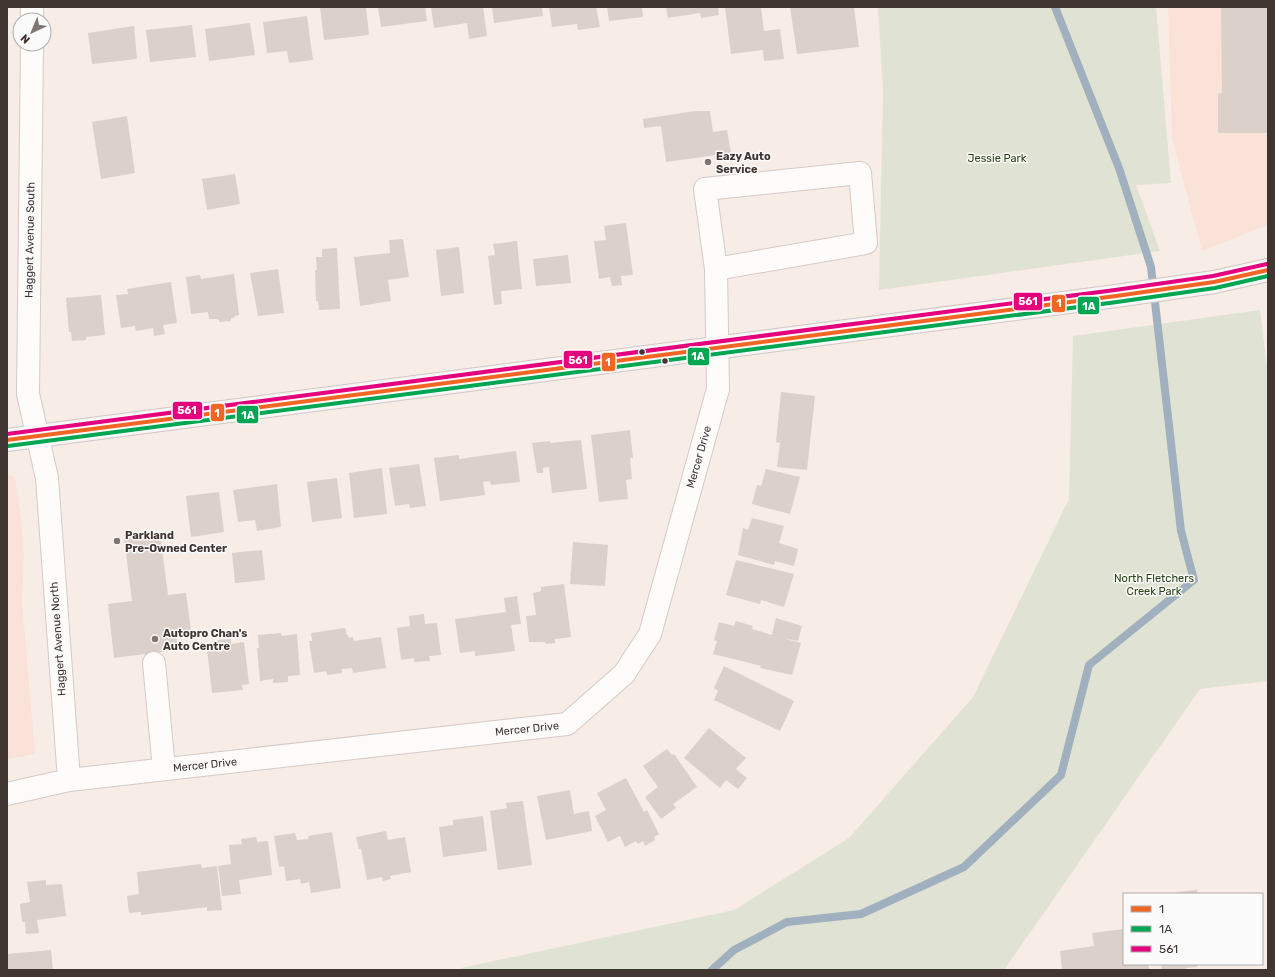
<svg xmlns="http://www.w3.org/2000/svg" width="1275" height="977" font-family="Rubik,sans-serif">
	<rect width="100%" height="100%" fill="#f8ece7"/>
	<path fill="#fbe2d9" d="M 1168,7 L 1268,7 L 1268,225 L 1202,251 L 1172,139 Z
		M 11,475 L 15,478 L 21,518 L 24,555 L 22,601 L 35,754 L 7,759 L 7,476 Z"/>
	<path fill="#e0e3d3" d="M 878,7 L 1156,7 L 1171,183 L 1136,185 L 1160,251 L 879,290 L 883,92 Z
		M 1260,310 L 1268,375 L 1268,681 L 1200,689 L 1004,970 L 461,970 L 461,968 L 734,910 L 849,838 L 973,697 L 1069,499 L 1073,336 Z"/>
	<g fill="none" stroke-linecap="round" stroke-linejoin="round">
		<path stroke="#a0b0bf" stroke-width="8" d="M 712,970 L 734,950 L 787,922 L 861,914 L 964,867 L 1061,775 L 1089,665 L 1194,580 L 1181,531 L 1151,267 L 1119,168 L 1055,7"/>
	</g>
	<path fill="#dcd0ca" d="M 320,7 L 366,7 L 369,35 L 324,40 Z
		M 378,7 L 425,7 L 427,21 L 381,27 Z
		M 431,7 L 483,7 L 487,36 L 469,39 L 467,23 L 434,28 Z
		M 492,7 L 542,7 L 543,16 L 494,23 Z
		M 549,7 L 596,7 L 600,27 L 578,30 L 577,24 L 552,27 Z
		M 607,7 L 642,7 L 643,17 L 609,21 Z
		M 666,7 L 718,7 L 719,15 L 701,18 L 700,13 L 668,18 Z
		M 725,7 L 761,7 L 764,31 L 780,29 L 784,59 L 764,61 L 763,50 L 731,54 Z
		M 790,7 L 854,7 L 859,47 L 797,54 Z
		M 1221,7 L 1268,7 L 1268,133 L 1218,133 L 1218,94 L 1222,93 Z
		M 307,16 L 313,60 L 289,63 L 287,51 L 267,53 L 263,22 Z
		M 250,23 L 255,55 L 209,61 L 205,29 Z
		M 192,25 L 196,57 L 150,62 L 146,30 Z
		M 134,26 L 137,59 L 92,64 L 88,33 Z
		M 695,111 L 710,111 L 713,132 L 727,130 L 731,153 L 666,162 L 661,126 L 644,128 L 643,119 Z
		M 127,116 L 135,173 L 101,179 L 92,122 Z
		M 235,174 L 240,204 L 207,210 L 202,179 Z
		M 626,223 L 633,275 L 621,276 L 622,285 L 612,286 L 610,277 L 599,279 L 594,241 L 606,240 L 604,226 Z
		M 403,239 L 409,277 L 388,280 L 391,301 L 360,306 L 354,257 L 390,253 L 389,240 Z
		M 517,241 L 522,289 L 501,291 L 502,304 L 494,305 L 488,256 L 495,255 L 493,244 Z
		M 459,247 L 464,293 L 441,296 L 436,250 Z
		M 337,248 L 340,309 L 319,310 L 318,301 L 316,301 L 315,270 L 317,270 L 316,257 L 322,257 L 322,249 Z
		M 568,255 L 571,283 L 536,286 L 533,259 Z
		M 278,269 L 284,313 L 258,316 L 250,273 Z
		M 234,274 L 239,315 L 234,316 L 234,318 L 231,318 L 231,321 L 219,322 L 219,320 L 216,319 L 209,319 L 208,312 L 191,314 L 186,277 L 200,275 L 201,279 Z
		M 171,282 L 177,323 L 163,325 L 165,334 L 154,336 L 153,328 L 136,331 L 135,326 L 121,328 L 116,295 L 128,294 L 127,289 Z
		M 101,295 L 105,335 L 86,337 L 86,340 L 72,341 L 71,332 L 69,332 L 66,298 Z
		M 781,392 L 815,396 L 807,470 L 777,467 L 780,443 L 776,442 Z
		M 630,430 L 633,458 L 630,458 L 632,479 L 626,480 L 628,499 L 599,502 L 591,435 Z
		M 581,440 L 587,489 L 552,493 L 549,467 L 543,468 L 543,473 L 537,473 L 532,443 L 550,441 L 550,443 Z
		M 516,451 L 520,482 L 491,485 L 490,481 L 483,482 L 485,495 L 440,501 L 434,458 L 459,455 L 459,459 Z
		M 419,464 L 426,506 L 410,508 L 409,504 L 395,506 L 389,468 Z
		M 382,468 L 387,514 L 354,518 L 349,473 Z
		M 766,469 L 800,477 L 790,514 L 752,504 L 757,485 L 761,486 Z
		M 337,478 L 342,518 L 312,522 L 307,482 Z
		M 277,484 L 281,527 L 257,531 L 255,520 L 238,522 L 233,490 Z
		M 219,492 L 224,532 L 191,537 L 186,496 Z
		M 752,518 L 784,526 L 779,543 L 798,549 L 794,566 L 775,561 L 774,565 L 738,555 L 743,528 L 748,530 Z
		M 160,533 L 168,595 L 186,593 L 191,630 L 176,632 L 178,650 L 114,658 L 108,604 L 132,601 L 124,538 Z
		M 573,542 L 608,545 L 605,586 L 570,584 Z
		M 262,550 L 265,580 L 235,583 L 232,553 Z
		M 736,560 L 794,574 L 784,607 L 761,600 L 760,604 L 726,595 Z
		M 564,584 L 571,637 L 555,639 L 555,643 L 546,644 L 545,642 L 529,642 L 526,616 L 536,615 L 533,593 L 541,591 L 541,587 Z
		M 517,596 L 521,624 L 511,625 L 515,651 L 475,656 L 475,651 L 460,653 L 455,619 L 506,612 L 504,598 Z
		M 424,614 L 425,624 L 437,623 L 441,655 L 429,656 L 430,661 L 414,662 L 414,658 L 401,660 L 397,628 L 410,626 L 409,616 Z
		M 776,618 L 802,626 L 798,641 L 782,638 L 801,643 L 792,675 L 760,668 L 761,666 L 713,654 L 717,641 L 714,640 L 719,622 L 734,626 L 736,621 L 753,626 L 752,629 L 772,635 Z
		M 345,628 L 347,635 L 348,635 L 349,638 L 353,637 L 354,641 L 381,637 L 386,668 L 353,673 L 352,668 L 342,669 L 342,673 L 327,675 L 326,671 L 314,673 L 309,641 L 312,641 L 311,633 Z
		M 281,633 L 282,636 L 297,634 L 300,675 L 288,676 L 288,682 L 273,683 L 273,679 L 260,681 L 257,648 L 259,648 L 258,635 Z
		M 231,639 L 231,644 L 244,642 L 249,684 L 242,685 L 243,690 L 212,693 L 207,649 L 218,648 L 217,640 Z
		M 724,666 L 794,701 L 780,731 L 714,700 L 718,691 L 714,688 Z
		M 709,728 L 746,758 L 736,769 L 747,778 L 738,789 L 726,780 L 720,788 L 684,758 Z
		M 667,749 L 672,755 L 674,754 L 697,787 L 673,804 L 676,808 L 661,819 L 645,797 L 658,787 L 643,766 Z
		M 626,778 L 644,812 L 647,810 L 659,834 L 654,837 L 655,840 L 645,846 L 643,841 L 638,844 L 636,841 L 625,847 L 620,836 L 608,842 L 595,816 L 606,810 L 597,793 Z
		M 570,790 L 574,814 L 589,811 L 592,831 L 546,840 L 537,796 Z
		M 523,801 L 532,865 L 498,870 L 490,811 L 507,808 L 506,803 Z
		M 483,816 L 487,851 L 443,857 L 439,827 L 453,825 L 453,820 Z
		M 386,831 L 388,840 L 405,837 L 411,872 L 390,876 L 391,879 L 383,881 L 382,877 L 367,880 L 361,849 L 359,849 L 356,837 Z
		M 332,832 L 341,888 L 311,893 L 309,882 L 301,884 L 300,879 L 286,881 L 284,866 L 279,867 L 274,836 L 295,833 L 297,840 L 309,839 L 308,836 Z
		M 256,837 L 257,842 L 268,841 L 272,875 L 239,880 L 241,894 L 222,896 L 218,866 L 231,864 L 229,845 L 242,844 L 241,839 Z
		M 201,864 L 202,868 L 217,866 L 222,910 L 207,911 L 207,907 L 141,915 L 141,912 L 129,913 L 127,896 L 139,894 L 137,872 Z
		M 46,880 L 46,885 L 62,884 L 66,916 L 37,920 L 39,933 L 26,934 L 25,922 L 22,922 L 20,904 L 30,902 L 27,882 Z
		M 1197,890 L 1198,894 L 1177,894 L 1177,892 Z
		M 1124,929 L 1124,964 L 1149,964 L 1149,970 L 1062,970 L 1060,951 L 1094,946 L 1092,933 Z
		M 51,950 L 53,970 L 7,970 L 7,954 Z
		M 1161,964 L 1197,964 L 1197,967 L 1186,968 L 1186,970 L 1162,970 Z"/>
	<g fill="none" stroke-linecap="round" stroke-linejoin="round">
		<defs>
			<path id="minor" d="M 32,20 L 32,7
				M 32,44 L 28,394 L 47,478 L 69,780
				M 154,663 L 164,769
				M 7,794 L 69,780 L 567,724 L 624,674 L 650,634 L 718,389 L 716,269 L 705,189 L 860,173 L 866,243 L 716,269"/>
			<path id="major" d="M 7,440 L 1116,296 L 1214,282 L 1268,270"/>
		</defs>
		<use href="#minor" stroke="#d5cac6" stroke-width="24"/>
		<use href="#major" stroke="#cfc8c5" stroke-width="24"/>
		<use href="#minor" stroke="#fefcfb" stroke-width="22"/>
		<use href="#major" stroke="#f9f3f3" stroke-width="22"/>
		<defs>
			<path id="bus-1" d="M 7,440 L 1116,296 L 1214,282 L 1268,270"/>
			<path id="bus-2" d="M 8,446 L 1117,302 L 1215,288 L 1268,276"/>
			<path id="bus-3" d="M 7,434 L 1115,290 L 1213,276 L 1267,264"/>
		</defs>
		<use href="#bus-1" stroke="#fbfbfb" stroke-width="7"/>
		<use href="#bus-2" stroke="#fbfbfb" stroke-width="7"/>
		<use href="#bus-3" stroke="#fbfbfb" stroke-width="7"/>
		<use href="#bus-1" stroke="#f26522" stroke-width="4"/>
		<use href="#bus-2" stroke="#00a651" stroke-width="4"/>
		<use href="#bus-3" stroke="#e5007d" stroke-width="4"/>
	</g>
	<g fill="#807571" stroke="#fbfbfb" stroke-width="1.5">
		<circle cx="708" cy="162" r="4"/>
		<circle cx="117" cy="541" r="4"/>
		<circle cx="155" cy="639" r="4"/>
	</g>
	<g fill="#403531" stroke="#fbfbfb" stroke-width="1.5">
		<circle cx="642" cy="352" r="3.5"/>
		<circle cx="665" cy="361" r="3.5"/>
	</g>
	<g text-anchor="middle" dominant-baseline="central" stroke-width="3" stroke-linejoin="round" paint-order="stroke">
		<g font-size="11" font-weight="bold" fill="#403531" stroke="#fbfbfb" text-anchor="start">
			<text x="716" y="156">Eazy Auto<tspan x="716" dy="13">Service</tspan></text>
			<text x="125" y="535">Parkland<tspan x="125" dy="13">Pre-Owned Center</tspan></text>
			<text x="163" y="633">Autopro Chan's<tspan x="163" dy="13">Auto Centre</tspan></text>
		</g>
		<g font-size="11" fill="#294214" stroke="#fbfbfb">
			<text x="997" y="158">Jessie Park</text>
			<text x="1154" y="578">North Fletchers<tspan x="1154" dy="13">Creek Park</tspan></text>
		</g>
		<g font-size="11" fill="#403531" stroke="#fbfbfb">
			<text transform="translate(30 240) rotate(-89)">Haggert Avenue South</text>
			<text transform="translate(699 457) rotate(-74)">Mercer Drive</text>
			<text transform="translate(58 639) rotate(-94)">Haggert Avenue North</text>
			<text transform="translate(527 729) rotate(-6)">Mercer Drive</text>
			<text transform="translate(205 765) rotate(-6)">Mercer Drive</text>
		</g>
	</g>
	<g stroke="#fbfbfb" stroke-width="1.5">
		<rect x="1013" y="292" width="30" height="19" rx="4" fill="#e5007d"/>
		<rect x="1051" y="294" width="15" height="19" rx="4" fill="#f26522"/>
		<rect x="1077" y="296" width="23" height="19" rx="4" fill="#00a651"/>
		<rect x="687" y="347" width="23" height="19" rx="4" fill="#00a651"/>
		<rect x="563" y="350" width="30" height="19" rx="4" fill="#e5007d"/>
		<rect x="601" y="352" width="15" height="20" rx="4" fill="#f26522"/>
		<rect x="172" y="401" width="31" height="19" rx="4" fill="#e5007d"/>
		<rect x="210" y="403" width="15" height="19" rx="4" fill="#f26522"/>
		<rect x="236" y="405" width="23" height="19" rx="4" fill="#00a651"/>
	</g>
	<g font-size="11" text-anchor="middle" font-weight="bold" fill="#fff">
		<text x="1028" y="305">561</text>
		<text x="1059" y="307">1</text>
		<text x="1089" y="310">1A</text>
		<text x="698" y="360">1A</text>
		<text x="578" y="364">561</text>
		<text x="608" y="366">1</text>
		<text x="187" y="414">561</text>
		<text x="217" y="417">1</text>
		<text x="248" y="419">1A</text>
	</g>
	<rect width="1275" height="977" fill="none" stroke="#403531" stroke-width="16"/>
	<rect x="1123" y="893" width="140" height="72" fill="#fbfbfb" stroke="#b0acaa"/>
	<rect x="1131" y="906" width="20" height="6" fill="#f26522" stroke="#b0acaa"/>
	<text x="1159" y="913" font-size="12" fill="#403531">1</text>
	<rect x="1131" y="926" width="20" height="6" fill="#00a651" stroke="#b0acaa"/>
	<text x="1159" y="933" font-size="12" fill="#403531">1A</text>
	<rect x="1131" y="946" width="20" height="6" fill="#e5007d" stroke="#b0acaa"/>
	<text x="1159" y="953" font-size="12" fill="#403531">561</text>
	<g transform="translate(32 32) rotate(224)"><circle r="19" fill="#fbfbfb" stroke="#b0acaa"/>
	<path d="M0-3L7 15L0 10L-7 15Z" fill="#807571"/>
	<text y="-6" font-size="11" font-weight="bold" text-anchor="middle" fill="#403531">N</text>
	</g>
</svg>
